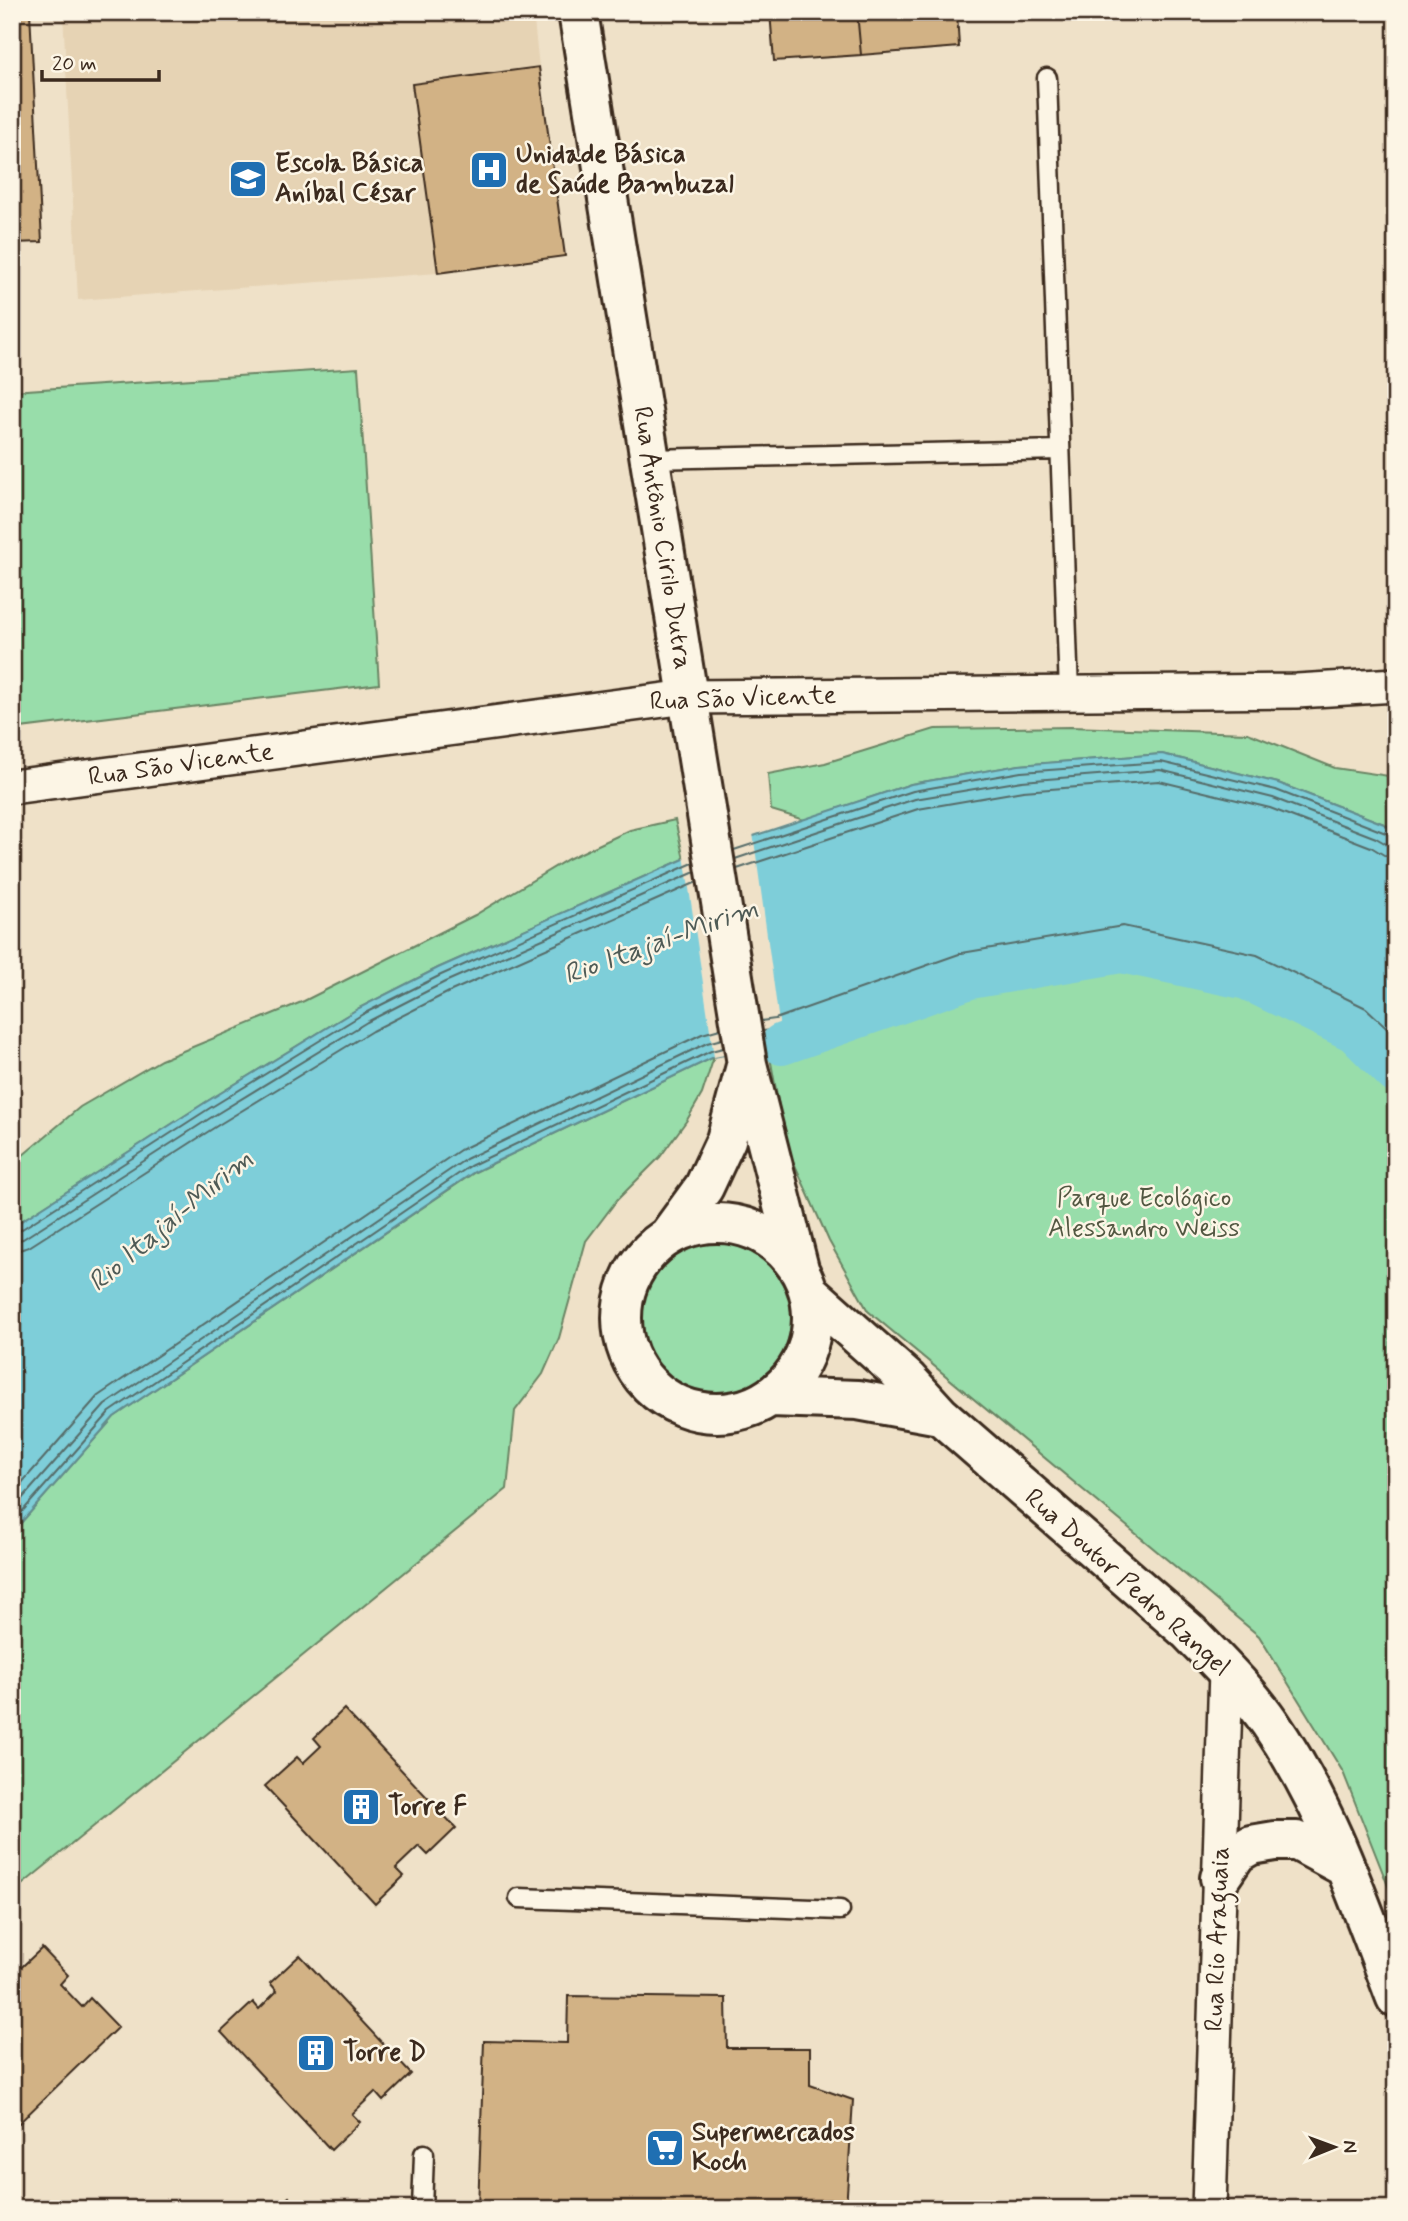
<svg xmlns="http://www.w3.org/2000/svg" width="1408" height="2221" font-family="Mynerve,sans-serif">
	<rect width="100%" height="100%" fill="#efe1c8"/>
	<filter id="ink" filterUnits="userSpaceOnUse"><feTurbulence type="fractalNoise" baseFrequency=".0143" numOctaves="2"/><feDisplacementMap in="SourceGraphic" scale="14" xChannelSelector="R" yChannelSelector="G"/><feConvolveMatrix kernelMatrix="1 2 1 2 8 2 1 2 1" color-interpolation-filters="sRGB"/></filter>
	<g filter="url(#ink)">
		<path fill="#e6d3b4" d="M 63,12 L 533,12 L 539,67 L 413,84 L 438,273 L 78,300 Z"/>
		<path fill="#98ddaa" stroke="#6a8464" stroke-width="2" d="M 358,368 L 379,684 L 12,729 L 12,391 Z
			M 1070,727 L 1248,733 L 1335,768 L 1396,777 L 1396,832 L 1384,824 L 1278,783 L 1162,754 L 1020,765 L 911,784 L 804,820 L 771,810 L 768,774 L 825,763 L 935,729 Z
			M 675,820 L 684,859 L 438,968 L 359,1008 L 206,1102 L 12,1227 L 12,1172 L 16,1161 L 80,1107 L 161,1060 L 304,1001 L 475,915 L 568,859 L 630,830 Z
			M 1121,952 L 1247,979 L 1354,1031 L 1396,1073 L 1396,1906 L 1343,1772 L 1259,1636 L 868,1311 L 829,1241 L 786,1145 L 768,1046 L 782,1044 L 970,978 Z
			M 714,1057 L 702,1094 L 687,1120 L 660,1157 L 617,1200 L 586,1241 L 559,1338 L 543,1374 L 515,1411 L 507,1489 L 12,1893 L 12,1533 L 114,1417 L 475,1172 Z
			M639 1319a76 76 0 1 1 152 0a76 76 0 1 1-152 0Z"/>
		<path fill="#7eced9" stroke="#638c8e" stroke-width="2" d="M 1162,754 L 1278,783 L 1384,824 L 1396,832 L 1396,1073 L 1354,1031 L 1247,979 L 1121,952 L 970,978 L 782,1044 L 714,1057 L 474,1172 L 114,1417 L 12,1533 L 12,1227 L 206,1102 L 359,1008 L 438,968 L 684,859 L 911,784 L 1019,765 Z"/>
		<path fill="#efe1c8" d="M 753,833 L 782,1044 L 714,1057 L 684,855 Z"/>
		<g fill="none" stroke-linecap="round" stroke-linejoin="round">
			<path stroke="#566c69" stroke-width="2" d="M 734,850 L 913,791 L 1021,772 L 1161,762 L 1276,790 L 1396,837
				M 735,859 L 915,799 L 1022,781 L 1160,770 L 1273,798 L 1376,838 L 1388,845 L 1396,846
				M 737,869 L 918,809 L 1023,791 L 1159,781 L 1270,808 L 1371,847 L 1384,855 L 1396,856
				M 761,1021 L 775,1019 L 962,953 L 1123,926 L 1257,955 L 1366,1008 L 1396,1036
				M 763,1031 L 778,1029 L 965,963 L 1122,937 L 1253,965 L 1361,1017 L 1396,1051
				M 764,1040 L 780,1037 L 968,972 L 1122,945 L 1250,973 L 1357,1025 L 1396,1063
				M 12,1232 L 19,1231 L 210,1108 L 363,1014 L 441,975 L 693,863
				M 12,1241 L 23,1239 L 215,1115 L 367,1022 L 445,982 L 695,872
				M 12,1252 L 29,1247 L 220,1124 L 372,1031 L 449,992 L 697,882
				M 12,1494 L 98,1396 L 460,1150 L 702,1034 L 720,1029
				M 12,1510 L 105,1405 L 466,1159 L 707,1043 L 722,1039
				M 12,1523 L 110,1412 L 470,1166 L 711,1051 L 723,1048"/>
			<path stroke="#7eced9" stroke-width="42" d="M 782,1044 L 970,978 L 1121,952 L 1247,979 L 1354,1031 L 1396,1073"/>
		</g>
		<path fill="#d2b285" stroke="#3b2a1e" stroke-width="2" d="M 12,12 L 30,12 L 42,242 L 12,243 Z
			M 770,12 L 857,12 L 861,55 L 774,61 Z
			M 857,12 L 957,12 L 959,47 L 861,55 Z
			M 539,67 L 565,256 L 438,273 L 412,84 Z
			M 344,1709 L 456,1828 L 428,1855 L 419,1846 L 396,1868 L 404,1876 L 375,1904 L 265,1786 L 297,1757 L 303,1763 L 321,1746 L 314,1738 Z
			M 42,1948 L 68,1975 L 60,1984 L 82,2007 L 90,1998 L 118,2027 L 12,2130 L 12,1976 Z
			M 300,1955 L 411,2074 L 383,2101 L 375,2092 L 352,2114 L 360,2122 L 331,2150 L 221,2032 L 253,2002 L 259,2009 L 277,1991 L 270,1983 Z
			M 568,1996 L 726,1998 L 727,2048 L 810,2048 L 810,2085 L 853,2100 L 846,2209 L 478,2209 L 484,2041 L 567,2043 Z
			M 289,2197 L 300,2209 L 276,2209 Z"/>
		<g fill="none" stroke-linecap="round" stroke-linejoin="round">
			<defs>
				<path id="service" d="M 1047,78 L 1069,693
					M 649,459 L 1060,450
					M 519,1898 L 840,1910
					M 422,2209 L 424,2154"/>
				<path id="minor" d="M 12,787 L 687,697 L 1297,691 L 1396,685
					M 1209,2209 L 1226,1670"/>
				<path id="secondary" d="M 578,12 L 747,1064 L 799,1269
					M622 1318a95 95 0 1 1 190 0a95 95 0 1 1-190 0Z
					M 669,1235 L 704,1187 L 726,1140 L 746,1066
					M 810,1293 L 908,1380 L 940,1415 L 1189,1632 C 1217,1661 1247,1690 1270,1723 C 1328,1807 1360,1904 1396,1998
					M 771,1397 L 858,1400 L 940,1415
					M 1220,1878 L 1237,1853 L 1251,1845 L 1275,1841 L 1297,1841 L 1345,1867"/>
			</defs>
			<use href="#service" stroke="#3b2a1e" stroke-width="23"/>
			<use href="#minor" stroke="#3b2a1e" stroke-width="38"/>
			<use href="#secondary" stroke="#3b2a1e" stroke-width="44"/>
			<use href="#service" stroke="#fcf5e5" stroke-width="18"/>
			<use href="#minor" stroke="#fcf5e5" stroke-width="33"/>
			<use href="#secondary" stroke="#fcf5e5" stroke-width="38"/>
		</g>
	</g>
	<defs>
		<symbol id="hospital-square" viewBox="-11 -11 22 22"><rect x="-9" y="-9" width="18" height="18" rx="4" fill="#1f6fb2" stroke="#fcf5e5"/><path d="M-5-5h3v3.5h4V-5h3V5h-3V1.5h-4V5h-3Z" fill="#fff"/></symbol>
		<symbol id="school-square" viewBox="-11 -11 22 22"><rect x="-9" y="-9" width="18" height="18" rx="4" fill="#1f6fb2" stroke="#fcf5e5"/><path d="M0-5L7-2L0 1L-7-2ZM-4 1L0 2.5L4 1V4Q0 6-4 4Z" fill="#fff"/></symbol>
		<symbol id="building-square" viewBox="-11 -11 22 22"><rect x="-9" y="-9" width="18" height="18" rx="4" fill="#1f6fb2" stroke="#fcf5e5"/><path d="M-4-6H4V6H1V3H-1V6H-4ZM-2.5-4.3h1.7v1.8h-1.7ZM.8-4.3h1.7v1.8H.8ZM-2.5-1h1.7V.8h-1.7ZM.8-1h1.7V.8H.8Z" fill="#fff"/></symbol>
		<symbol id="supermarket-square" viewBox="-11 -11 22 22"><rect x="-9" y="-9" width="18" height="18" rx="4" fill="#1f6fb2" stroke="#fcf5e5"/><path d="M-6-5.5h2.5l.6 2H6L4.5 2H-2.5L-4.4-4H-6ZM-1.5 3.2a1.3 1.3 0 1 0 .1 0ZM3 3.2a1.3 1.3 0 1 0 .1 0Z" fill="#fff"/></symbol>
	</defs>
	<g fill-rule="evenodd">
		<use href="#hospital-square" x="467" y="148" width="44" height="44"/>
		<use href="#school-square" x="226" y="157" width="44" height="44"/>
		<use href="#building-square" x="339" y="1785" width="44" height="44"/>
		<use href="#building-square" x="294" y="2031" width="44" height="44"/>
		<use href="#supermarket-square" x="643" y="2126" width="44" height="44"/>
	</g>
	<g text-anchor="middle" dominant-baseline="central" stroke-width="5" stroke-linejoin="round" paint-order="stroke">
		<g font-size="26" font-weight="bold" fill="#3b2a1e" stroke="#fcf5e5" text-anchor="start">
			<text x="516" y="155">Unidade Básica<tspan x="516" dy="30">de Saúde Bambuzal</tspan></text>
			<text x="275" y="164">Escola Básica<tspan x="275" dy="30">Aníbal César</tspan></text>
			<text x="388" y="1807">Torre F</text>
			<text x="343" y="2053">Torre D</text>
			<text x="692" y="2133">Supermercados<tspan x="692" dy="30">Koch</tspan></text>
		</g>
		<g font-size="26" fill="#3b2a1e" stroke="#fcf5e5">
			<text transform="translate(662 538) rotate(81)">Rua Antônio Cirilo Dutra</text>
			<text transform="translate(743 699) rotate(-2)">Rua São Vicente</text>
			<text transform="translate(181 765) rotate(-8)">Rua São Vicente</text>
			<text transform="translate(1127 1583) rotate(42)">Rua Doutor Pedro Rangel</text>
			<text transform="translate(1218 1939) rotate(-88)">Rua Rio Araguaia</text>
		</g>
		<g font-size="26" fill="#525741" stroke="#fcf5e5">
			<text x="1144" y="1199">Parque Ecológico<tspan x="1144" dy="30">Alessandro Weiss</tspan></text>
		</g>
		<g font-size="28" font-style="italic" fill="#4f5b56" stroke="#fcf5e5">
			<text transform="translate(661 942) rotate(-20)">Rio Itajaí-Mirim</text>
			<text transform="translate(171 1221) rotate(-40)">Rio Itajaí-Mirim</text>
		</g>
	</g>
	<rect width="1408" height="2221" fill="none" stroke="#fcf5e5" stroke-width="42"/>
	<rect x="21" y="21" width="1366" height="2179" fill="none" stroke="#3b2a1e" stroke-width="2.5" filter="url(#ink)"/>
	<g transform="translate(1334 2147) rotate(89)" stroke="#fcf5e5" stroke-width="5" paint-order="stroke">
	<path d="M0-5L12 26L0 18L-12 26Z" fill="#3b2a1e"/>
	<text y="-10" font-size="19" font-weight="bold" text-anchor="middle" fill="#3b2a1e">N</text>
	</g>
	<path d="M42 70v10h117v-10" fill="none" stroke="#3b2a1e" stroke-width="3.5"/>
	<text x="52" y="70" font-size="21" fill="#3b2a1e" stroke="#fcf5e5" stroke-width="5" paint-order="stroke">20 m</text>
</svg>
